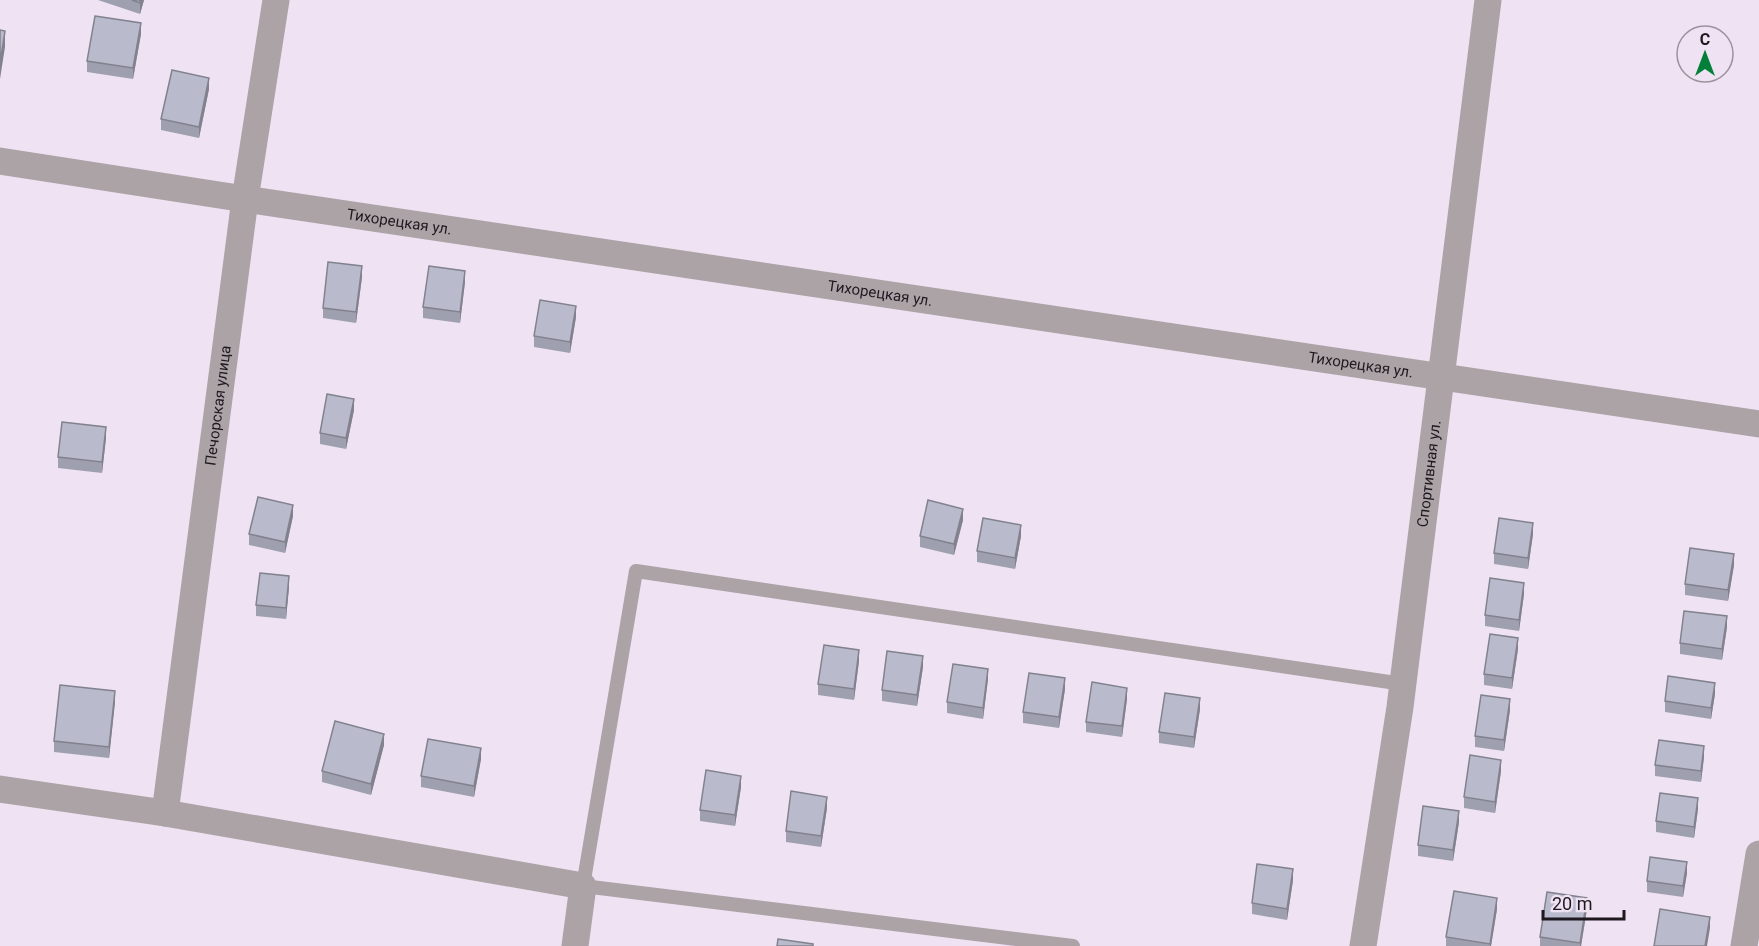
<svg xmlns="http://www.w3.org/2000/svg" width="1759" height="946" font-family="Roboto,sans-serif">
	<rect width="100%" height="100%" fill="#efe3f3"/>
	<g fill="none" stroke-linecap="round" stroke-linejoin="round">
		<path stroke="#aca3a7" stroke-width="14" d="M 1073,946 L 583,886 L 636,571 L 1403,684"/>
		<g stroke="#aca3a7" stroke-width="27">
			<path id="s1" d="M 0,161 L 245,199 L 1759,424"/>
			<path d="M 0,789 L 165,813 L 583,886 L 575,946"/>
			<path id="s2" d="M 165,813 L 245,199 L 276,0"/>
			<path id="s3" d="M 1363,946 L 1400,707 L 1488,0"/>
			<path d="M 1744,946 L 1759,854"/>
		</g>
	</g>
	<path fill="#9fa0af" d="M 98,0 L 144,0 L 140,14 Z
		M 141,34 L 133,79 L 87,72 L 87,61 Z
		M 209,89 L 199,138 L 161,130 L 161,119 Z
		M 362,277 L 356,323 L 323,318 L 323,308 Z
		M 465,282 L 460,323 L 423,318 L 423,307 Z
		M 576,317 L 570,353 L 534,347 L 534,336 Z
		M 354,410 L 346,449 L 320,444 L 320,433 Z
		M 106,438 L 102,473 L 58,468 L 58,457 Z
		M 293,516 L 285,553 L 249,545 L 249,534 Z
		M 963,520 L 954,555 L 920,547 L 920,536 Z
		M 1533,534 L 1528,569 L 1494,564 L 1494,553 Z
		M 1021,536 L 1015,569 L 977,562 L 977,551 Z
		M 1734,565 L 1728,601 L 1685,595 L 1685,584 Z
		M 289,587 L 286,619 L 256,616 L 256,605 Z
		M 1524,594 L 1519,631 L 1485,626 L 1485,615 Z
		M 1727,627 L 1722,660 L 1680,654 L 1680,643 Z
		M 1518,649 L 1512,689 L 1484,685 L 1484,674 Z
		M 859,661 L 854,700 L 818,695 L 818,684 Z
		M 923,667 L 917,706 L 882,701 L 882,690 Z
		M 988,679 L 983,719 L 947,713 L 947,702 Z
		M 1065,689 L 1059,728 L 1023,723 L 1023,712 Z
		M 1715,694 L 1711,719 L 1665,712 L 1665,701 Z
		M 1127,699 L 1122,737 L 1086,732 L 1086,722 Z
		M 115,702 L 109,758 L 54,752 L 54,741 Z
		M 1200,709 L 1194,748 L 1159,743 L 1159,732 Z
		M 1510,710 L 1504,751 L 1475,747 L 1475,736 Z
		M 384,745 L 371,795 L 322,782 L 322,771 Z
		M 1704,757 L 1701,782 L 1655,776 L 1655,765 Z
		M 481,759 L 474,797 L 421,787 L 421,776 Z
		M 1501,771 L 1495,813 L 1464,808 L 1464,797 Z
		M 741,787 L 735,826 L 700,821 L 700,810 Z
		M 827,808 L 821,847 L 786,842 L 786,831 Z
		M 1698,809 L 1694,838 L 1656,832 L 1656,821 Z
		M 1459,822 L 1453,861 L 1418,856 L 1418,845 Z
		M 1687,873 L 1683,897 L 1647,892 L 1647,881 Z
		M 1293,880 L 1287,920 L 1252,914 L 1252,903 Z
		M 1497,909 L 1491,946 L 1446,946 L 1446,937 Z
		M 1587,909 L 1581,946 L 1540,946 L 1540,937 Z"/>
	<path fill="#82828f" d="M 140,0 L 144,0 L 140,14 Z
		M 141,23 L 141,34 L 133,79 L 133,68 Z
		M 5,31 L 5,47 L 0,79 L 0,63 Z
		M 209,78 L 209,89 L 199,138 L 199,127 Z
		M 362,266 L 362,277 L 356,323 L 356,312 Z
		M 465,271 L 465,282 L 460,323 L 460,312 Z
		M 576,306 L 576,317 L 570,353 L 570,342 Z
		M 354,399 L 354,410 L 346,449 L 346,438 Z
		M 106,427 L 106,438 L 102,473 L 102,462 Z
		M 293,505 L 293,516 L 285,553 L 285,542 Z
		M 963,509 L 963,520 L 954,555 L 954,544 Z
		M 1533,523 L 1533,534 L 1528,569 L 1528,558 Z
		M 1021,525 L 1021,536 L 1015,569 L 1015,558 Z
		M 1734,554 L 1734,565 L 1728,601 L 1728,590 Z
		M 289,576 L 289,587 L 286,619 L 286,608 Z
		M 1524,583 L 1524,594 L 1519,631 L 1519,620 Z
		M 1727,616 L 1727,627 L 1722,660 L 1722,649 Z
		M 1518,638 L 1518,649 L 1512,689 L 1512,678 Z
		M 859,650 L 859,661 L 854,700 L 854,689 Z
		M 923,656 L 923,667 L 917,706 L 917,695 Z
		M 988,669 L 988,679 L 983,719 L 983,708 Z
		M 1065,678 L 1065,689 L 1059,728 L 1059,717 Z
		M 1715,683 L 1715,694 L 1711,719 L 1711,708 Z
		M 1127,688 L 1127,699 L 1122,737 L 1122,726 Z
		M 115,691 L 115,702 L 109,758 L 109,747 Z
		M 1200,698 L 1200,709 L 1194,748 L 1194,737 Z
		M 1510,699 L 1510,710 L 1504,751 L 1504,740 Z
		M 384,734 L 384,745 L 371,795 L 371,784 Z
		M 1704,746 L 1704,757 L 1701,782 L 1701,771 Z
		M 481,748 L 481,759 L 474,797 L 474,786 Z
		M 1501,760 L 1501,771 L 1495,813 L 1495,802 Z
		M 741,776 L 741,787 L 735,826 L 735,815 Z
		M 827,797 L 827,808 L 821,847 L 821,836 Z
		M 1698,798 L 1698,809 L 1694,838 L 1694,827 Z
		M 1459,811 L 1459,822 L 1453,861 L 1453,850 Z
		M 1687,862 L 1687,873 L 1683,897 L 1683,886 Z
		M 1293,869 L 1293,880 L 1287,920 L 1287,909 Z
		M 1497,898 L 1497,909 L 1491,946 L 1490,946 Z
		M 1587,898 L 1587,909 L 1581,946 L 1580,946 Z
		M 1710,917 L 1710,928 L 1707,946 L 1705,946 Z"/>
	<path fill="#b9bacc" stroke="#82828f" stroke-width="1.5" d="M 132,0 L 140,0 L 140,3 Z
		M 95,16 L 141,23 L 133,68 L 87,61 Z
		M 0,30 L 5,31 L 0,63 Z
		M 172,70 L 209,78 L 199,127 L 161,119 Z
		M 328,262 L 362,266 L 356,312 L 323,308 Z
		M 429,266 L 465,271 L 460,312 L 423,307 Z
		M 540,300 L 576,306 L 570,342 L 534,336 Z
		M 327,394 L 354,399 L 346,438 L 320,433 Z
		M 62,422 L 106,427 L 102,462 L 58,457 Z
		M 258,497 L 293,505 L 285,542 L 249,534 Z
		M 928,500 L 963,509 L 954,544 L 920,536 Z
		M 983,518 L 1021,525 L 1015,558 L 977,551 Z
		M 1499,518 L 1533,523 L 1528,558 L 1494,553 Z
		M 1690,548 L 1734,554 L 1728,590 L 1685,584 Z
		M 260,573 L 289,576 L 286,608 L 256,605 Z
		M 1490,578 L 1524,583 L 1519,620 L 1485,615 Z
		M 1684,611 L 1727,616 L 1722,649 L 1680,643 Z
		M 1490,634 L 1518,638 L 1512,678 L 1484,674 Z
		M 824,645 L 859,650 L 854,689 L 818,684 Z
		M 887,651 L 923,656 L 917,695 L 882,690 Z
		M 953,664 L 988,669 L 983,708 L 947,702 Z
		M 1029,673 L 1065,678 L 1059,717 L 1023,712 Z
		M 1668,676 L 1715,683 L 1711,708 L 1665,701 Z
		M 1092,682 L 1127,688 L 1122,726 L 1086,722 Z
		M 60,685 L 115,691 L 109,747 L 54,741 Z
		M 1165,693 L 1200,698 L 1194,737 L 1159,732 Z
		M 1481,695 L 1510,699 L 1504,740 L 1475,736 Z
		M 335,721 L 384,734 L 371,784 L 322,771 Z
		M 428,739 L 481,748 L 474,786 L 421,776 Z
		M 1659,740 L 1704,746 L 1701,771 L 1655,765 Z
		M 1470,755 L 1501,760 L 1495,802 L 1464,797 Z
		M 706,770 L 741,776 L 735,815 L 700,810 Z
		M 791,791 L 827,797 L 821,836 L 786,831 Z
		M 1660,793 L 1698,798 L 1694,827 L 1656,821 Z
		M 1423,806 L 1459,811 L 1453,850 L 1418,845 Z
		M 1650,857 L 1687,862 L 1683,886 L 1647,881 Z
		M 1257,864 L 1293,869 L 1287,909 L 1252,903 Z
		M 1454,891 L 1497,898 L 1490,944 L 1446,937 Z
		M 1547,892 L 1587,898 L 1580,943 L 1540,937 Z
		M 1660,909 L 1710,917 L 1705,946 L 1654,946 Z
		M 778,939 L 813,944 L 813,946 L 777,946 Z"/>
	<g text-anchor="middle" dominant-baseline="central" stroke-width="5" stroke-linejoin="round" paint-order="stroke">
		<g font-size="15" fill="#1e191f" stroke="#efe3f3">
			<text stroke="none"><textPath href="#s1" startOffset="404">Тихорецкая ул.</textPath></text>
			<text stroke="none"><textPath href="#s1" startOffset="890">Тихорецкая ул.</textPath></text>
			<text stroke="none"><textPath href="#s1" startOffset="1376">Тихорецкая ул.</textPath></text>
			<text stroke="none"><textPath href="#s2" startOffset="411">Печорская улица</textPath></text>
			<text stroke="none"><textPath href="#s3" startOffset="477">Спортивная ул.</textPath></text>
		</g>
	</g>
	<g transform="translate(1705 54)"><circle r="28" fill="#efe3f3" stroke="#9b929e" stroke-width="1.5"/>
	<path d="M0-4.5L10 22L0 15L-10 22Z" fill="#028039"/>
	<text y="-9" font-size="16" font-weight="bold" text-anchor="middle" fill="#1e191f">С</text>
	</g>
	<path d="M1543 910v9h81v-9" fill="none" stroke="#1e191f" stroke-width="3"/>
	<text x="1552" y="910" font-size="18" fill="#1e191f" stroke="#efe3f3" stroke-width="4.5" paint-order="stroke">20 m</text>
</svg>
